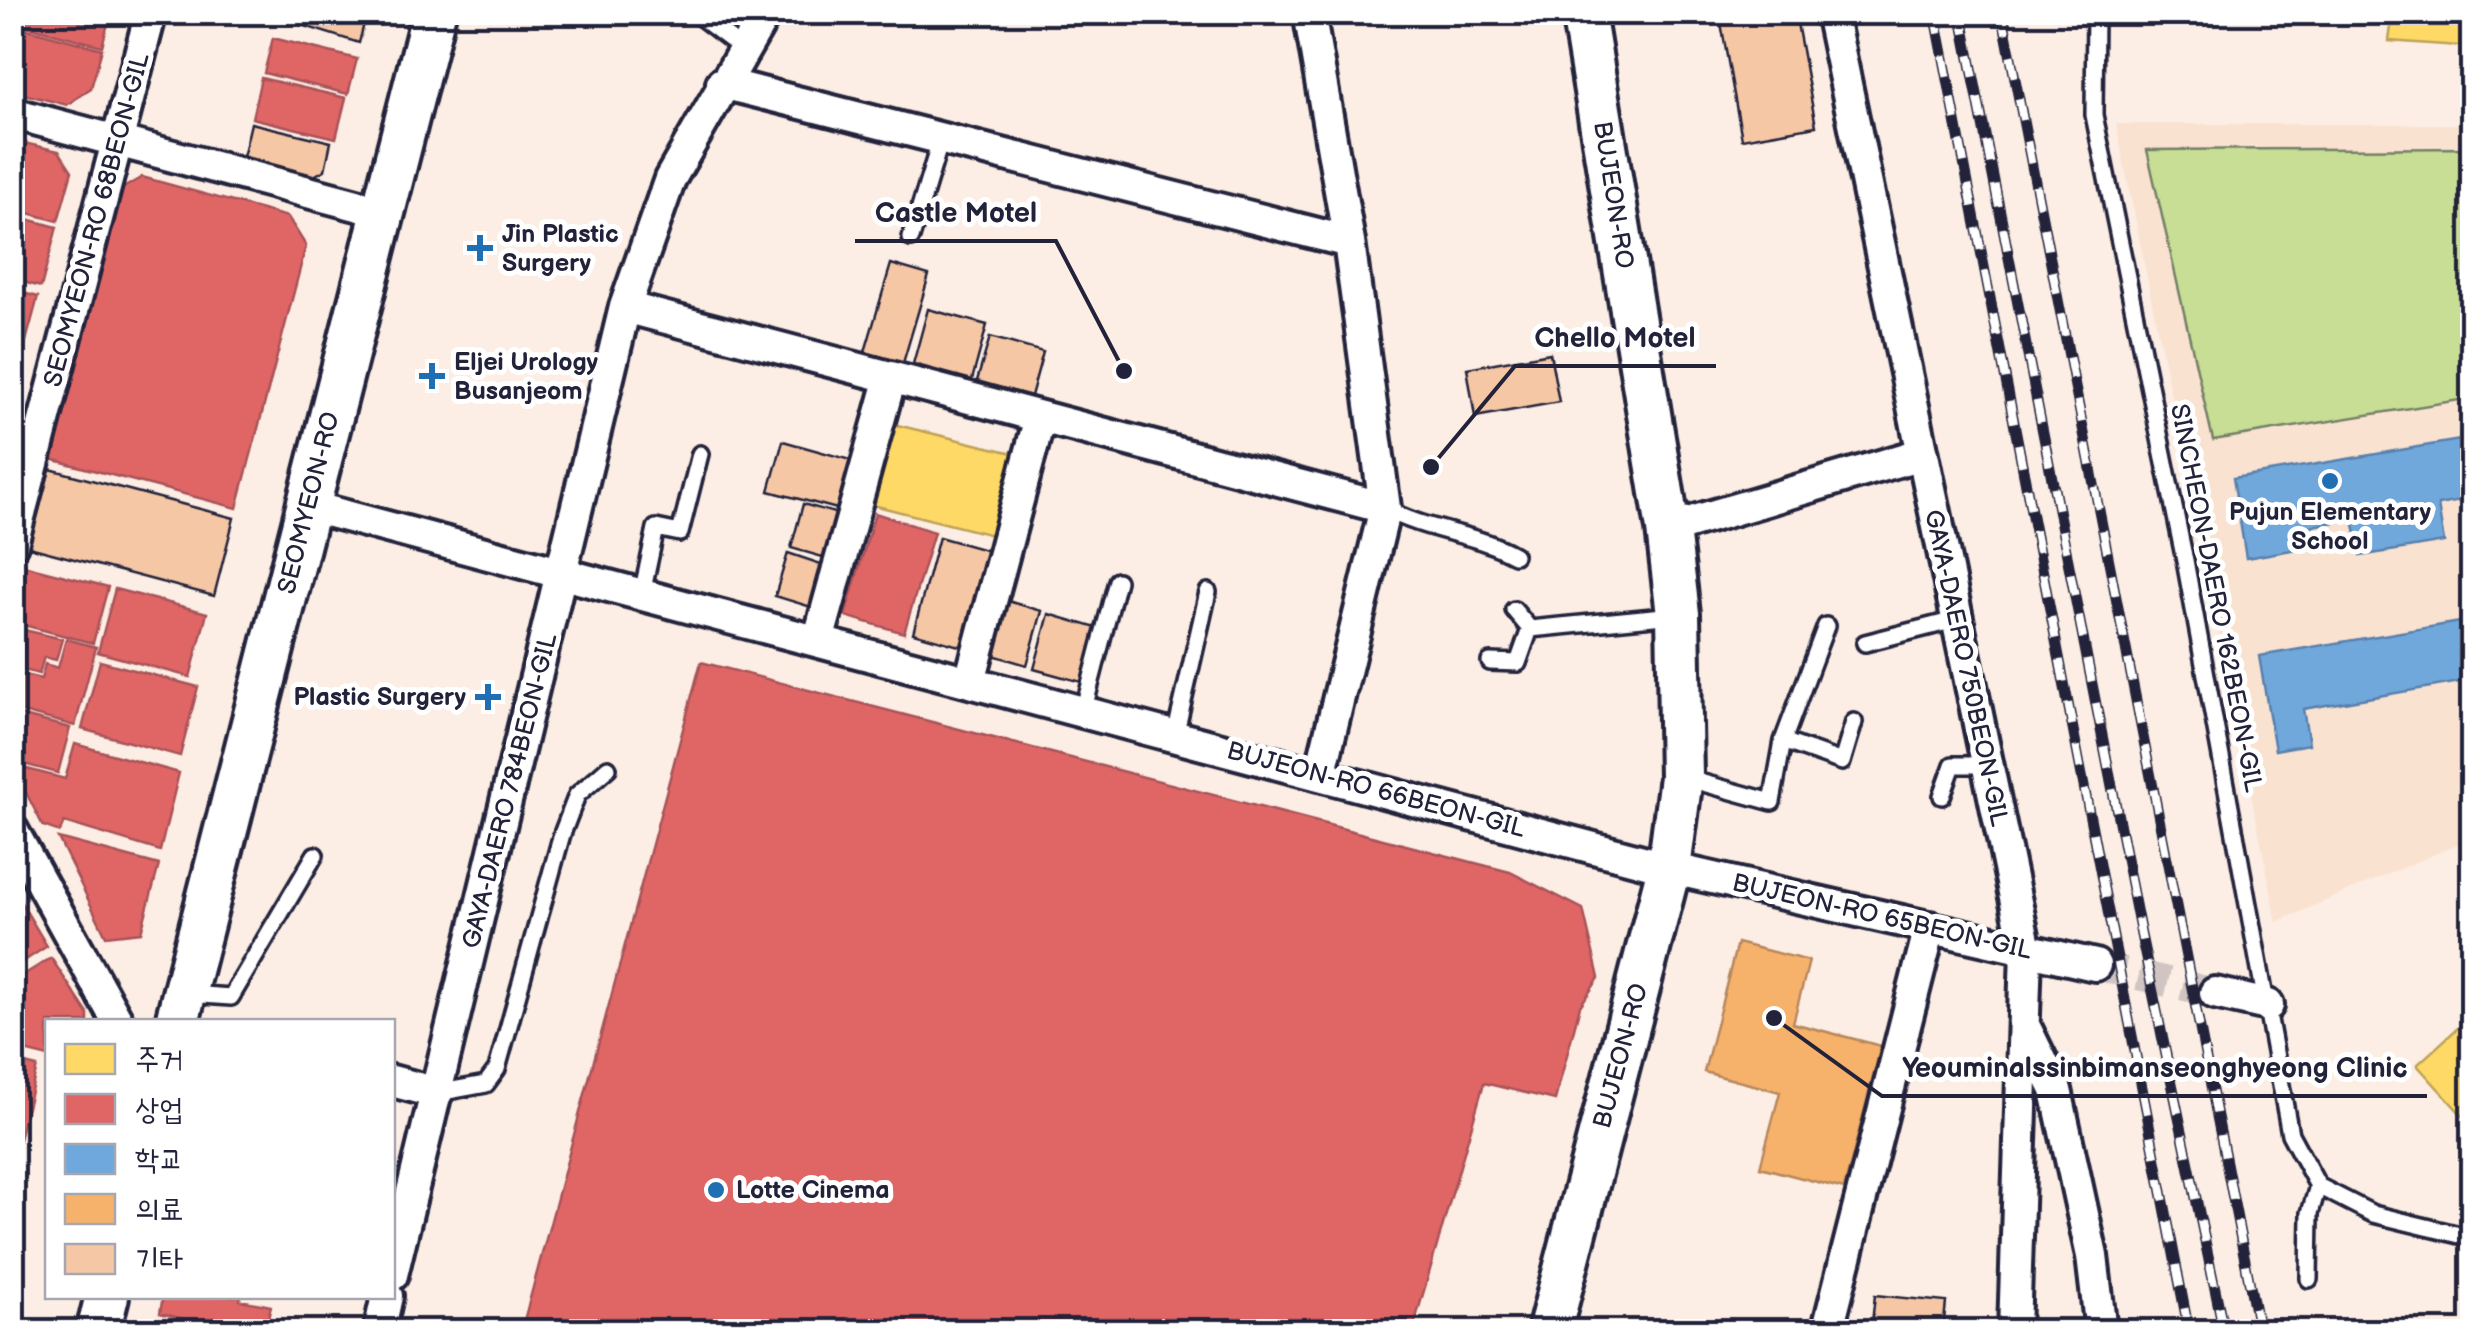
<svg xmlns="http://www.w3.org/2000/svg" width="2485" height="1344" font-family="'Balsamiq Sans','Poor Story',sans-serif">
	<rect width="100%" height="100%" fill="#fceee4"/>
	<filter id="ink" filterUnits="userSpaceOnUse"><feTurbulence type="fractalNoise" baseFrequency=".01" numOctaves="2"/><feDisplacementMap in="SourceGraphic" scale="20" xChannelSelector="R" yChannelSelector="G"/><feConvolveMatrix kernelMatrix="1 2 1 2 8 2 1 2 1" color-interpolation-filters="sRGB"/></filter>
	<g filter="url(#ink)">
		<path fill="#fae2d1" d="M 2116,124 L 2472,124 L 2472,838 L 2277,922 Z"/>
		<path fill="#c7de94" stroke="#748068" stroke-width="2.5" d="M 2472,148 L 2472,398 L 2213,440 L 2147,150 Z"/>
		<path fill="#ffd966" stroke="#bda259" stroke-width="2.5" d="M 2393,12 L 2472,12 L 2472,47 L 2389,41 Z
			M 893,424 L 1021,455 L 1000,537 L 873,505 Z
			M 2472,1015 L 2472,1155 L 2462,1152 L 2470,1124 L 2417,1065 Z"/>
		<path fill="#e06666" stroke="#a75259" stroke-width="2.5" d="M 12,12 L 111,12 L 102,46 L 12,22 Z
			M 12,25 L 102,49 L 91,88 L 67,105 L 12,91 Z
			M 273,38 L 357,59 L 348,94 L 264,73 Z
			M 261,78 L 346,98 L 336,138 L 252,118 Z
			M 24,143 L 59,151 L 72,171 L 58,221 L 17,210 Z
			M 142,177 L 288,217 L 306,246 L 237,508 L 47,458 L 115,193 Z
			M 12,215 L 57,227 L 41,287 L 12,279 Z
			M 12,290 L 38,297 L 12,393 Z
			M 875,513 L 934,532 L 904,633 L 845,616 Z
			M 23,565 L 108,587 L 93,643 L 12,622 Z
			M 115,589 L 207,613 L 190,677 L 98,652 Z
			M 12,627 L 62,639 L 56,660 L 44,657 L 39,674 L 12,667 Z
			M 66,639 L 96,647 L 75,726 L 12,709 L 12,672 L 41,679 L 45,664 L 58,668 Z
			M 100,661 L 198,687 L 180,756 L 82,729 Z
			M 701,662 L 1510,872 L 1583,909 L 1599,978 L 1580,1006 L 1555,1100 L 1484,1083 L 1412,1332 L 521,1332 Z
			M 12,713 L 70,728 L 58,773 L 12,761 Z
			M 75,744 L 179,773 L 160,851 L 64,822 L 60,832 L 43,826 L 12,765 L 65,779 Z
			M 58,838 L 159,865 L 141,932 L 106,936 Z
			M 20,901 L 47,946 L 12,969 L 12,905 Z
			M 51,958 L 88,1014 L 88,1022 L 48,1022 L 48,1057 L 12,1048 L 12,982 Z
			M 12,1061 L 37,1067 L 12,1168 Z
			M 163,1296 L 241,1296 L 240,1300 L 271,1306 L 265,1332 L 236,1332 L 160,1313 Z"/>
		<path fill="#6fa8dc" stroke="#5880ac" stroke-width="2.5" d="M 2472,438 L 2472,499 L 2438,505 L 2444,542 L 2360,556 L 2353,519 L 2295,529 L 2298,549 L 2246,558 L 2233,478 Z
			M 2472,620 L 2472,680 L 2303,709 L 2309,744 L 2275,750 L 2259,656 Z"/>
		<path fill="#f6b26b" stroke="#b6875d" stroke-width="2.5" d="M 1737,943 L 1809,961 L 1793,1023 L 1881,1046 L 1844,1189 L 1760,1167 L 1780,1092 L 1704,1072 Z"/>
		<path fill="#f6c7a5" stroke="#22223b" stroke-width="2.5" d="M 284,12 L 367,12 L 359,43 L 282,19 Z
			M 1719,12 L 1795,12 L 1816,126 L 1742,139 Z
			M 251,123 L 331,142 L 325,170 L 304,181 L 241,166 Z
			M 891,264 L 929,275 L 903,363 L 865,352 Z
			M 928,309 L 987,325 L 972,380 L 913,364 Z
			M 990,337 L 1043,352 L 1031,396 L 977,381 Z
			M 1550,353 L 1559,402 L 1475,417 L 1467,368 Z
			M 783,441 L 854,461 L 841,510 L 769,491 Z
			M 50,469 L 234,518 L 214,596 L 29,547 Z
			M 803,504 L 838,514 L 826,558 L 791,548 Z
			M 939,537 L 1000,554 L 973,650 L 913,633 Z
			M 788,553 L 824,565 L 811,607 L 775,596 Z
			M 994,597 L 1042,611 L 1027,665 L 979,651 Z
			M 1049,614 L 1100,629 L 1085,683 L 1034,669 Z
			M 1875,1295 L 1946,1302 L 1943,1332 L 1871,1332 Z"/>
		<g fill="none" stroke-linecap="round" stroke-linejoin="round">
			<path stroke="#d0c5c2" stroke-width="30" stroke-dasharray="30 15" stroke-linecap="butt" d="M 2095,965 L 2215,993"/>
			<defs>
				<path id="lane" d="M 694,12 L 743,49
					M 2095,12 L 2094,115 L 2186,566 L 2290,1134 L 2318,1186 L 2373,1214 L 2472,1238
					M 911,238 L 941,139
					M 1385,508 C 1426,532 1473,532 1514,555
					M 642,594 L 656,528 L 680,533 L 700,454
					M 1514,610 L 1530,629
					M 1865,643 L 1955,620
					M 1490,662 L 1518,663 L 1530,629 L 1674,615
					M 1083,712 L 1117,581
					M 1175,736 L 1208,592
					M 1783,741 L 1842,762 L 1854,722
					M 1685,778 L 1772,802 L 1783,741 L 1826,626
					M 1942,796 L 1953,765 L 1986,765
					M 188,994 L 231,997 L 315,855
					M 437,1093 L 486,1084 L 497,1069 L 562,834 L 577,795 L 608,768
					M 2309,1279 L 2310,1213 L 2318,1186"/>
				<path id="street" d="M 1309,12 L 1349,242 L 1385,508 L 1320,775
					M 1831,12 L 2026,950 L 2014,1332
					M 722,83 L 1349,242
					M 12,113 L 383,212
					M 625,307 L 1385,508
					M 308,506 L 1669,868 L 2095,965
					M 1668,529 L 1921,454
					M 12,544 L 151,12
					M 818,641 L 891,377
					M 970,681 L 1040,417
					M 12,830 L 118,1022
					M 2215,993 L 2268,1005
					M 2027,1031 L 2056,1090 L 2092,1256 L 2101,1332
					M 392,1081 L 437,1093
					M 392,1275 L 625,307 L 670,179 L 766,12
					M 379,1332 L 387,1296
					M 1827,1332 L 1930,927"/>
				<path id="secondary" d="M 177,1022 L 434,12
					M 98,1332 L 107,1296
					M 1549,1332 L 1669,868 L 1681,777 L 1678,614 L 1668,529 L 1583,12"/>
			</defs>
			<use href="#lane" stroke="#22223b" stroke-width="22"/>
			<use href="#street" stroke="#22223b" stroke-width="38"/>
			<use href="#secondary" stroke="#22223b" stroke-width="50"/>
			<use href="#lane" stroke="#fff" stroke-width="15"/>
			<use href="#street" stroke="#fff" stroke-width="30"/>
			<use href="#secondary" stroke="#fff" stroke-width="42"/>
			<defs>
				<path id="rail" d="M 1935,12 L 2189,1332
					M 1961,12 L 2141,935 L 2224,1332
					M 2002,12 L 2259,1332"/>
			</defs>
			<use href="#rail" stroke="#22223b" stroke-width="11"/>
			<use href="#rail" stroke="#fff" stroke-width="8" stroke-dasharray="22" stroke-linecap="butt"/>
		</g>
	</g>
	<g fill="#1f6fb2" stroke="#fff" stroke-width="4">
		<path d="M475 233h10v10h10v10h-10v10h-10v-10h-10v-10h10z"/>
		<path d="M427 361h10v10h10v10h-10v10h-10v-10h-10v-10h10z"/>
		<circle cx="2330" cy="481" r="10"/>
		<path d="M483 682h10v10h10v10h-10v10h-10v-10h-10v-10h10z"/>
		<circle cx="716" cy="1190" r="10"/>
	</g>
	<g text-anchor="middle" dominant-baseline="central" stroke-width="10" stroke-linejoin="round" paint-order="stroke">
		<g font-size="25" fill="#22223b" stroke="#fff">
			<text transform="translate(1613 195) rotate(81)">BUJEON-RO</text>
			<text transform="translate(97 220) rotate(-75)">SEOMYEON-RO 68BEON-GIL</text>
			<text transform="translate(309 503) rotate(-76)">SEOMYEON-RO</text>
			<text transform="translate(2216 598) rotate(79)">SINCHEON-DAERO 162BEON-GIL</text>
			<text transform="translate(1966 668) rotate(78)">GAYA-DAERO 750BEON-GIL</text>
			<text transform="translate(1376 790) rotate(15)">BUJEON-RO 66BEON-GIL</text>
			<text transform="translate(510 791) rotate(-76)">GAYA-DAERO 784BEON-GIL</text>
			<text transform="translate(1882 917) rotate(13)">BUJEON-RO 65BEON-GIL</text>
			<text transform="translate(1621 1056) rotate(-75)">BUJEON-RO</text>
		</g>
		<g font-size="25" font-weight="bold" fill="#22223b" stroke="#fff" text-anchor="start">
			<text x="502" y="234">Jin Plastic<tspan x="502" dy="29">Surgery</tspan></text>
			<text x="454" y="362">Eljei Urology<tspan x="454" dy="29">Busanjeom</tspan></text>
			<text x="2330" y="512" text-anchor="middle">Pujun Elementary<tspan x="2330" dy="29">School</tspan></text>
			<text x="466" y="697" text-anchor="end">Plastic Surgery</text>
			<text x="736" y="1190">Lotte Cinema</text>
		</g>
	</g>
	<path fill="none" stroke="#22223b" stroke-width="4" d="M1124 371L1056 241H855M1431 467L1515 366H1716M1774 1018L1882 1096H2427"/>
	<g fill="#22223b" stroke="#fff" stroke-width="4">
		<circle cx="1124" cy="371" r="10"/>
		<circle cx="1431" cy="467" r="10"/>
		<circle cx="1774" cy="1018" r="10"/>
	</g>
	<g font-size="28" text-anchor="middle" font-weight="bold" fill="#22223b" stroke="#fff" stroke-width="10" stroke-linejoin="round" paint-order="stroke">
		<text x="956" y="222">Castle Motel</text>
		<text x="1615" y="347">Chello Motel</text>
		<text x="2155" y="1077">Yeouminalssinbimanseonghyeong Clinic</text>
	</g>
	<rect width="2485" height="1344" fill="none" stroke="#fff" stroke-width="50"/>
	<rect x="25" y="25" width="2435" height="1294" fill="none" stroke="#22223b" stroke-width="4" filter="url(#ink)"/>
	<rect x="45" y="1019" width="350" height="280" fill="#ffffff" stroke="#a7a7b1" stroke-width="2.5"/>
	<rect x="65" y="1044" width="50" height="30" fill="#ffd966" stroke="#a7a7b1" stroke-width="2.5"/>
	<text x="135" y="1069" font-size="30" fill="#22223b">주거</text>
	<rect x="65" y="1094" width="50" height="30" fill="#e06666" stroke="#a7a7b1" stroke-width="2.5"/>
	<text x="135" y="1119" font-size="30" fill="#22223b">상업</text>
	<rect x="65" y="1144" width="50" height="30" fill="#6fa8dc" stroke="#a7a7b1" stroke-width="2.5"/>
	<text x="135" y="1169" font-size="30" fill="#22223b">학교</text>
	<rect x="65" y="1194" width="50" height="30" fill="#f6b26b" stroke="#a7a7b1" stroke-width="2.5"/>
	<text x="135" y="1219" font-size="30" fill="#22223b">의료</text>
	<rect x="65" y="1244" width="50" height="30" fill="#f6c7a5" stroke="#a7a7b1" stroke-width="2.5"/>
	<text x="135" y="1269" font-size="30" fill="#22223b">기타</text>
</svg>
